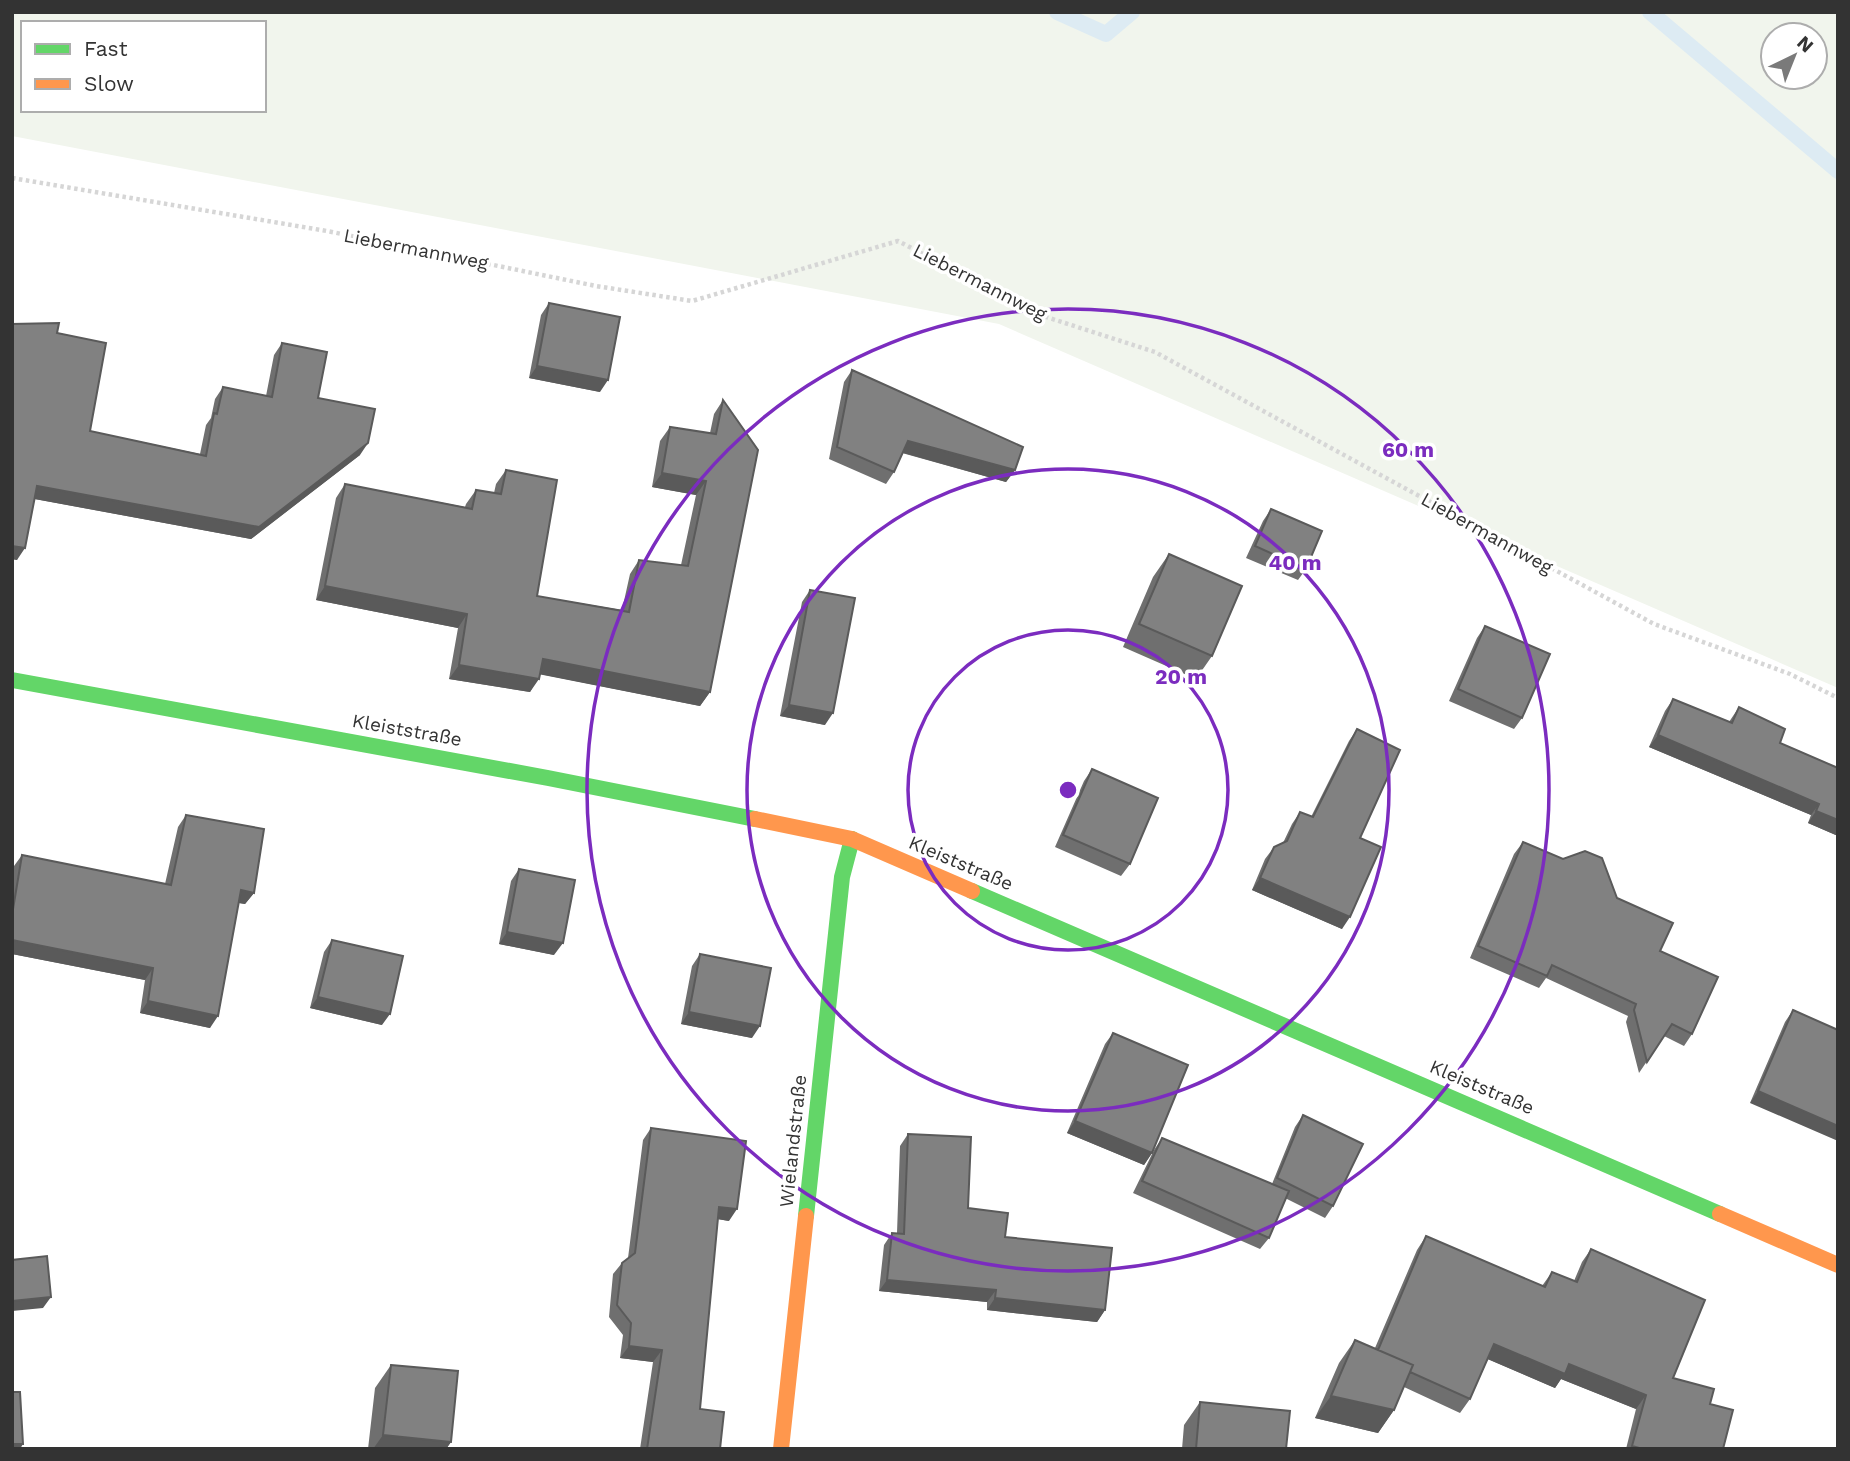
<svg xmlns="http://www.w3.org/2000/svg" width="1850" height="1461" font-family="'Work Sans',sans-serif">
	<rect width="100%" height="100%" fill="#fff"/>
	<path fill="#f1f5ed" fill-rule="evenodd" d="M 12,12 L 1838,12 L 1838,688 L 999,324 L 12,136 ZM 23,23 L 264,23 L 264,110 L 23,110 ZM 1773,35 L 1815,35 L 1815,77 L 1773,77 Z"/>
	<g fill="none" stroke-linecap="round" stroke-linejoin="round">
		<path stroke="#ddebf3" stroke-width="16" d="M 1057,12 L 1106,34 L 1132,12
			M 1650,12 L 1838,171"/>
		<path stroke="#d6d6d6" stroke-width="4.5" stroke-dasharray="3.5 3.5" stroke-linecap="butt" d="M 12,178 L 327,231 L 596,286 L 692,301 L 898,241 L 1040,315 L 1155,352 L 1654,624 L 1790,674 L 1838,698"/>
		<path stroke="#63d668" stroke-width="16" d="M 12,680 L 548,778 L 755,819
			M 972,891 L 1720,1214
			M 806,1216 L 842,877 L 852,839"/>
		<path stroke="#ff974d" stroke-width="16" d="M 755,819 L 852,839 L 972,891
			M 1720,1214 L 1838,1265
			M 781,1449 L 806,1216"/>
	</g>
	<path fill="#6f6f6f" d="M 549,303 L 600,392 L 529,378 L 541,315 Z
		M 12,324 L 57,333 L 90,431 L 200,454 L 206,425 L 211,418 L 215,399 L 223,387 L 266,396 L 274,355 L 282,343 L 318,398 L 360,455 L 251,539 L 35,499 L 17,560 L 12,559 Z
		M 852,370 L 1015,470 L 1006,482 L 902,453 L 894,472 L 886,484 L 829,459 L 844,382 Z
		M 723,400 L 710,692 L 700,706 L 540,674 L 530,692 L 449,679 L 458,628 L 316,600 L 336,498 L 345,484 L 465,507 L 466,504 L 476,490 L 494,493 L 496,484 L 506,470 L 537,596 L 622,610 L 630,574 L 639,560 L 681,565 L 696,495 L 652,487 L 660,441 L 670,427 L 710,433 L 714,414 Z
		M 1271,509 L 1306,569 L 1298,580 L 1246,558 L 1263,521 Z
		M 1169,554 L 1212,656 L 1196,679 L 1123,647 L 1153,577 Z
		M 810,590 L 825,725 L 780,716 L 802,602 Z
		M 1485,626 L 1522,718 L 1514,729 L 1449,701 L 1477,638 Z
		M 1673,699 L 1729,722 L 1739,707 L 1780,743 L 1838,836 L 1808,823 L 1811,815 L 1649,747 L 1665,711 Z
		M 1357,729 L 1360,838 L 1342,929 L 1252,890 L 1265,859 L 1274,847 L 1283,843 L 1292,824 L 1300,812 L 1311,817 L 1349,741 Z
		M 1092,769 L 1130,864 L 1121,876 L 1055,847 L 1084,781 Z
		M 186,815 L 254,893 L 245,904 L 239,903 L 210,1028 L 140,1013 L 145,980 L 12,954 L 12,876 L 14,866 L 22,855 L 165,884 L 178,827 Z
		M 1523,842 L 1617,898 L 1660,951 L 1692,1034 L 1684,1046 L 1664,1036 L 1639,1073 L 1626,1022 L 1628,1016 L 1546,978 L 1539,988 L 1470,958 L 1514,854 Z
		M 519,869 L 554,955 L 499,944 L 511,881 Z
		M 332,940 L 382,1025 L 310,1008 L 324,952 Z
		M 700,954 L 752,1038 L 681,1024 L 692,966 Z
		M 1793,1010 L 1838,1030 L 1750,1103 L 1785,1022 Z
		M 1113,1033 L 1152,1153 L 1144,1165 L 1067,1133 L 1105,1044 Z
		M 1303,1115 L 1333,1206 L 1325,1218 L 1285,1198 L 1269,1238 L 1260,1249 L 1133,1193 L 1154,1150 L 1162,1138 L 1272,1184 L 1295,1127 Z
		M 651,1128 L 729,1221 L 718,1219 L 700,1409 L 720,1449 L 640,1449 L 653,1362 L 620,1358 L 623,1335 L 609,1317 L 613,1274 L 622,1263 L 628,1258 L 643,1140 Z
		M 908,1134 L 968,1208 L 1005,1237 L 1105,1310 L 1097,1322 L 987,1310 L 987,1302 L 879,1291 L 884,1245 L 892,1233 L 897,1233 L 900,1146 Z
		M 1426,1236 L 1542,1286 L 1552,1272 L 1574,1281 L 1582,1262 L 1591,1249 L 1673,1378 L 1710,1404 L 1723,1449 L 1626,1449 L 1636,1409 L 1561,1379 L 1555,1388 L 1488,1359 L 1470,1399 L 1460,1413 L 1404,1387 L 1394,1410 L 1378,1433 L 1315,1418 L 1339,1363 L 1355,1340 L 1375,1348 L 1417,1250 Z
		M 391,1365 L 451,1442 L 446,1449 L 368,1449 L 375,1388 Z
		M 1200,1402 L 1286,1449 L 1182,1449 L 1184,1425 Z"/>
	<path fill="#5a5a5a" d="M 537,366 L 608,380 L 600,392 L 529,378 Z
		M 908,441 L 1015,470 L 1006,482 L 900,452 Z
		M 368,443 L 360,455 L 251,539 L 29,498 L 37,486 Z
		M 662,473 L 706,481 L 696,495 L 652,487 Z
		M 12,546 L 25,548 L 17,560 L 12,559 Z
		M 325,586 L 467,614 L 458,628 L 316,600 Z
		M 543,659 L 710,692 L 700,706 L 533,673 Z
		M 459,665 L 539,679 L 530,692 L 449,679 Z
		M 789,705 L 833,713 L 825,725 L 780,716 Z
		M 1658,735 L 1819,804 L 1811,815 L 1649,747 Z
		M 1816,811 L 1838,820 L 1838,836 L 1808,823 Z
		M 1260,878 L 1350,917 L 1342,929 L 1252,890 Z
		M 241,890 L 254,893 L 245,904 L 233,902 Z
		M 507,932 L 563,943 L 554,955 L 499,944 Z
		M 12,940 L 153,968 L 145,980 L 12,954 Z
		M 318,997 L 390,1014 L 382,1025 L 310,1008 Z
		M 148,1001 L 218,1016 L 210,1028 L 140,1013 Z
		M 689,1012 L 760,1026 L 752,1038 L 681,1024 Z
		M 1758,1091 L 1838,1126 L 1838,1141 L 1750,1103 Z
		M 1075,1121 L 1152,1153 L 1144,1165 L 1067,1133 Z
		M 719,1207 L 737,1209 L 729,1221 L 711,1218 Z
		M 887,1280 L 996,1290 L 987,1302 L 879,1291 Z
		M 51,1297 L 43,1308 L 12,1311 L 12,1301 Z
		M 995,1298 L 1105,1310 L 1097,1322 L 987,1310 Z
		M 1494,1344 L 1569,1364 L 1646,1395 L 1636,1409 L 1561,1379 L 1555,1388 L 1485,1358 Z
		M 629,1346 L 662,1350 L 653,1362 L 620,1358 Z
		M 1331,1396 L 1394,1410 L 1378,1433 L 1315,1418 Z
		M 383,1435 L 451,1442 L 446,1449 L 373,1449 Z
		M 12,1444 L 23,1444 L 20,1449 L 12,1449 Z
		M 1632,1446 L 1643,1449 L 1630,1449 Z"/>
	<path fill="#818181" stroke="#5a5a5a" stroke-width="2" d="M 549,303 L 620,317 L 608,380 L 537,366 Z
		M 59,323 L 57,333 L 106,343 L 90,431 L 206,456 L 214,413 L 217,414 L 223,387 L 272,397 L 282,343 L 327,352 L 318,398 L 375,409 L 368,443 L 259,527 L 37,486 L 25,548 L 12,546 L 12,324 Z
		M 852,370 L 1023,447 L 1015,470 L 908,441 L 894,472 L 837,447 Z
		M 723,400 L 758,450 L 710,692 L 543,659 L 539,679 L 459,665 L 467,614 L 325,586 L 345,484 L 472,509 L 476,490 L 501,494 L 506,470 L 557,480 L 537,596 L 629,612 L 639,560 L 688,566 L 706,481 L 662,473 L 670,427 L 716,434 Z
		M 1271,509 L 1322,531 L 1306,569 L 1255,546 Z
		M 1169,554 L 1242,586 L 1212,656 L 1139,624 Z
		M 810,590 L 855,598 L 833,713 L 789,705 Z
		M 1485,626 L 1550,654 L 1522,718 L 1458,689 Z
		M 1673,699 L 1732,723 L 1739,707 L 1785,729 L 1780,743 L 1838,768 L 1838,820 L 1816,811 L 1819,804 L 1658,735 Z
		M 1357,729 L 1400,750 L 1360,838 L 1381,847 L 1350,917 L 1260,878 L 1274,847 L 1287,841 L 1300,812 L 1313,817 Z
		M 1092,769 L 1158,798 L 1130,864 L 1063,835 Z
		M 186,815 L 264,829 L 254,893 L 241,890 L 218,1016 L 148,1001 L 153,968 L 12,940 L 12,915 L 22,855 L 171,885 Z
		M 1523,842 L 1563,859 L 1585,851 L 1602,858 L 1617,898 L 1673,923 L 1660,951 L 1718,977 L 1692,1034 L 1672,1024 L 1647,1062 L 1634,1010 L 1636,1004 L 1552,965 L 1547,976 L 1478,946 Z
		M 519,869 L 575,880 L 563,943 L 507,932 Z
		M 332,940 L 403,956 L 390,1014 L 318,997 Z
		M 700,954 L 771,968 L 760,1026 L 689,1012 Z
		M 1793,1010 L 1838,1030 L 1838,1126 L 1758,1091 Z
		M 1113,1033 L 1188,1065 L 1152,1153 L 1075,1121 Z
		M 1303,1115 L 1363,1144 L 1333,1206 L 1277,1178 Z
		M 651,1128 L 746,1141 L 737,1209 L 719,1207 L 700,1409 L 724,1412 L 720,1449 L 647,1449 L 662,1350 L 629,1346 L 631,1323 L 617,1305 L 622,1263 L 635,1253 Z
		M 908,1134 L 971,1137 L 968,1208 L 1008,1213 L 1005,1237 L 1112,1248 L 1105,1310 L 995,1298 L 996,1290 L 887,1280 L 892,1233 L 904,1234 Z
		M 1162,1138 L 1289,1191 L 1269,1238 L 1142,1181 Z
		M 1426,1236 L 1545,1287 L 1552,1272 L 1577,1282 L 1591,1249 L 1705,1300 L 1673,1378 L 1714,1389 L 1710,1404 L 1733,1410 L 1723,1449 L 1643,1449 L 1632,1446 L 1646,1395 L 1569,1364 L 1565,1374 L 1494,1344 L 1470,1399 L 1410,1372 L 1413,1365 L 1378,1350 Z
		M 47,1256 L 51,1297 L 12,1301 L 12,1260 Z
		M 1355,1340 L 1413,1365 L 1394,1410 L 1331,1396 Z
		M 391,1365 L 458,1371 L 451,1442 L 383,1435 Z
		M 12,1392 L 20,1392 L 23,1444 L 12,1444 Z
		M 1200,1402 L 1290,1411 L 1286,1449 L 1196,1449 Z"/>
	<g fill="none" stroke="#7b2cbf" stroke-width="3.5">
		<circle cx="1068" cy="790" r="160"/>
		<circle cx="1068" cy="790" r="321"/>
		<circle cx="1068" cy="790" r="481"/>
	</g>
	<g text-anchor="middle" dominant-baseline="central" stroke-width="7" stroke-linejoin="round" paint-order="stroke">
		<g font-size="19" fill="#333" stroke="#fff">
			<text transform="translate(416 249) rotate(11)">Liebermannweg</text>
			<text transform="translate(980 282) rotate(27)">Liebermannweg</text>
			<text transform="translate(1487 533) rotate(29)">Liebermannweg</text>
			<text transform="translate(407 730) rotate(10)">Kleiststraße</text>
			<text transform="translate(961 863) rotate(23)">Kleiststraße</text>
			<text transform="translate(1482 1087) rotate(23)">Kleiststraße</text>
			<text transform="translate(793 1141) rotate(-84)">Wielandstraße</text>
		</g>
	</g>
	<circle cx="1068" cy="790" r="10" fill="#7b2cbf" stroke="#fff" stroke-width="3.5"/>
	<g font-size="21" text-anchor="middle" font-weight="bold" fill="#7b2cbf" stroke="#fff" stroke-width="7" stroke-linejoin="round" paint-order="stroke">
		<text x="1408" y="457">60 m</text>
		<text x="1295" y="570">40 m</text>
		<text x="1181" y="684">20 m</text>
	</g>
	<rect width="1850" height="1461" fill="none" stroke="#333333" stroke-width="28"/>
	<rect x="21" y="21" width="245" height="91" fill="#ffffff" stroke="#adadad" stroke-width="2"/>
	<rect x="35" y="44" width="35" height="10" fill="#63d668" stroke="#adadad" stroke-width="2"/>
	<text x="84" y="56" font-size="21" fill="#333333">Fast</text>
	<rect x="35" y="79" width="35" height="10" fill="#ff974d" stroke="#adadad" stroke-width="2"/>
	<text x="84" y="91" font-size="21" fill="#333333">Slow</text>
	<g transform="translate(1794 56) rotate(43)"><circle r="33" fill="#ffffff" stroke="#adadad" stroke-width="2"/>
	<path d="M0-5L12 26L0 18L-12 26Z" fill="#7a7a7a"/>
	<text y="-10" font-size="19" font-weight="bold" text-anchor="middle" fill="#333333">N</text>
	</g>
</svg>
